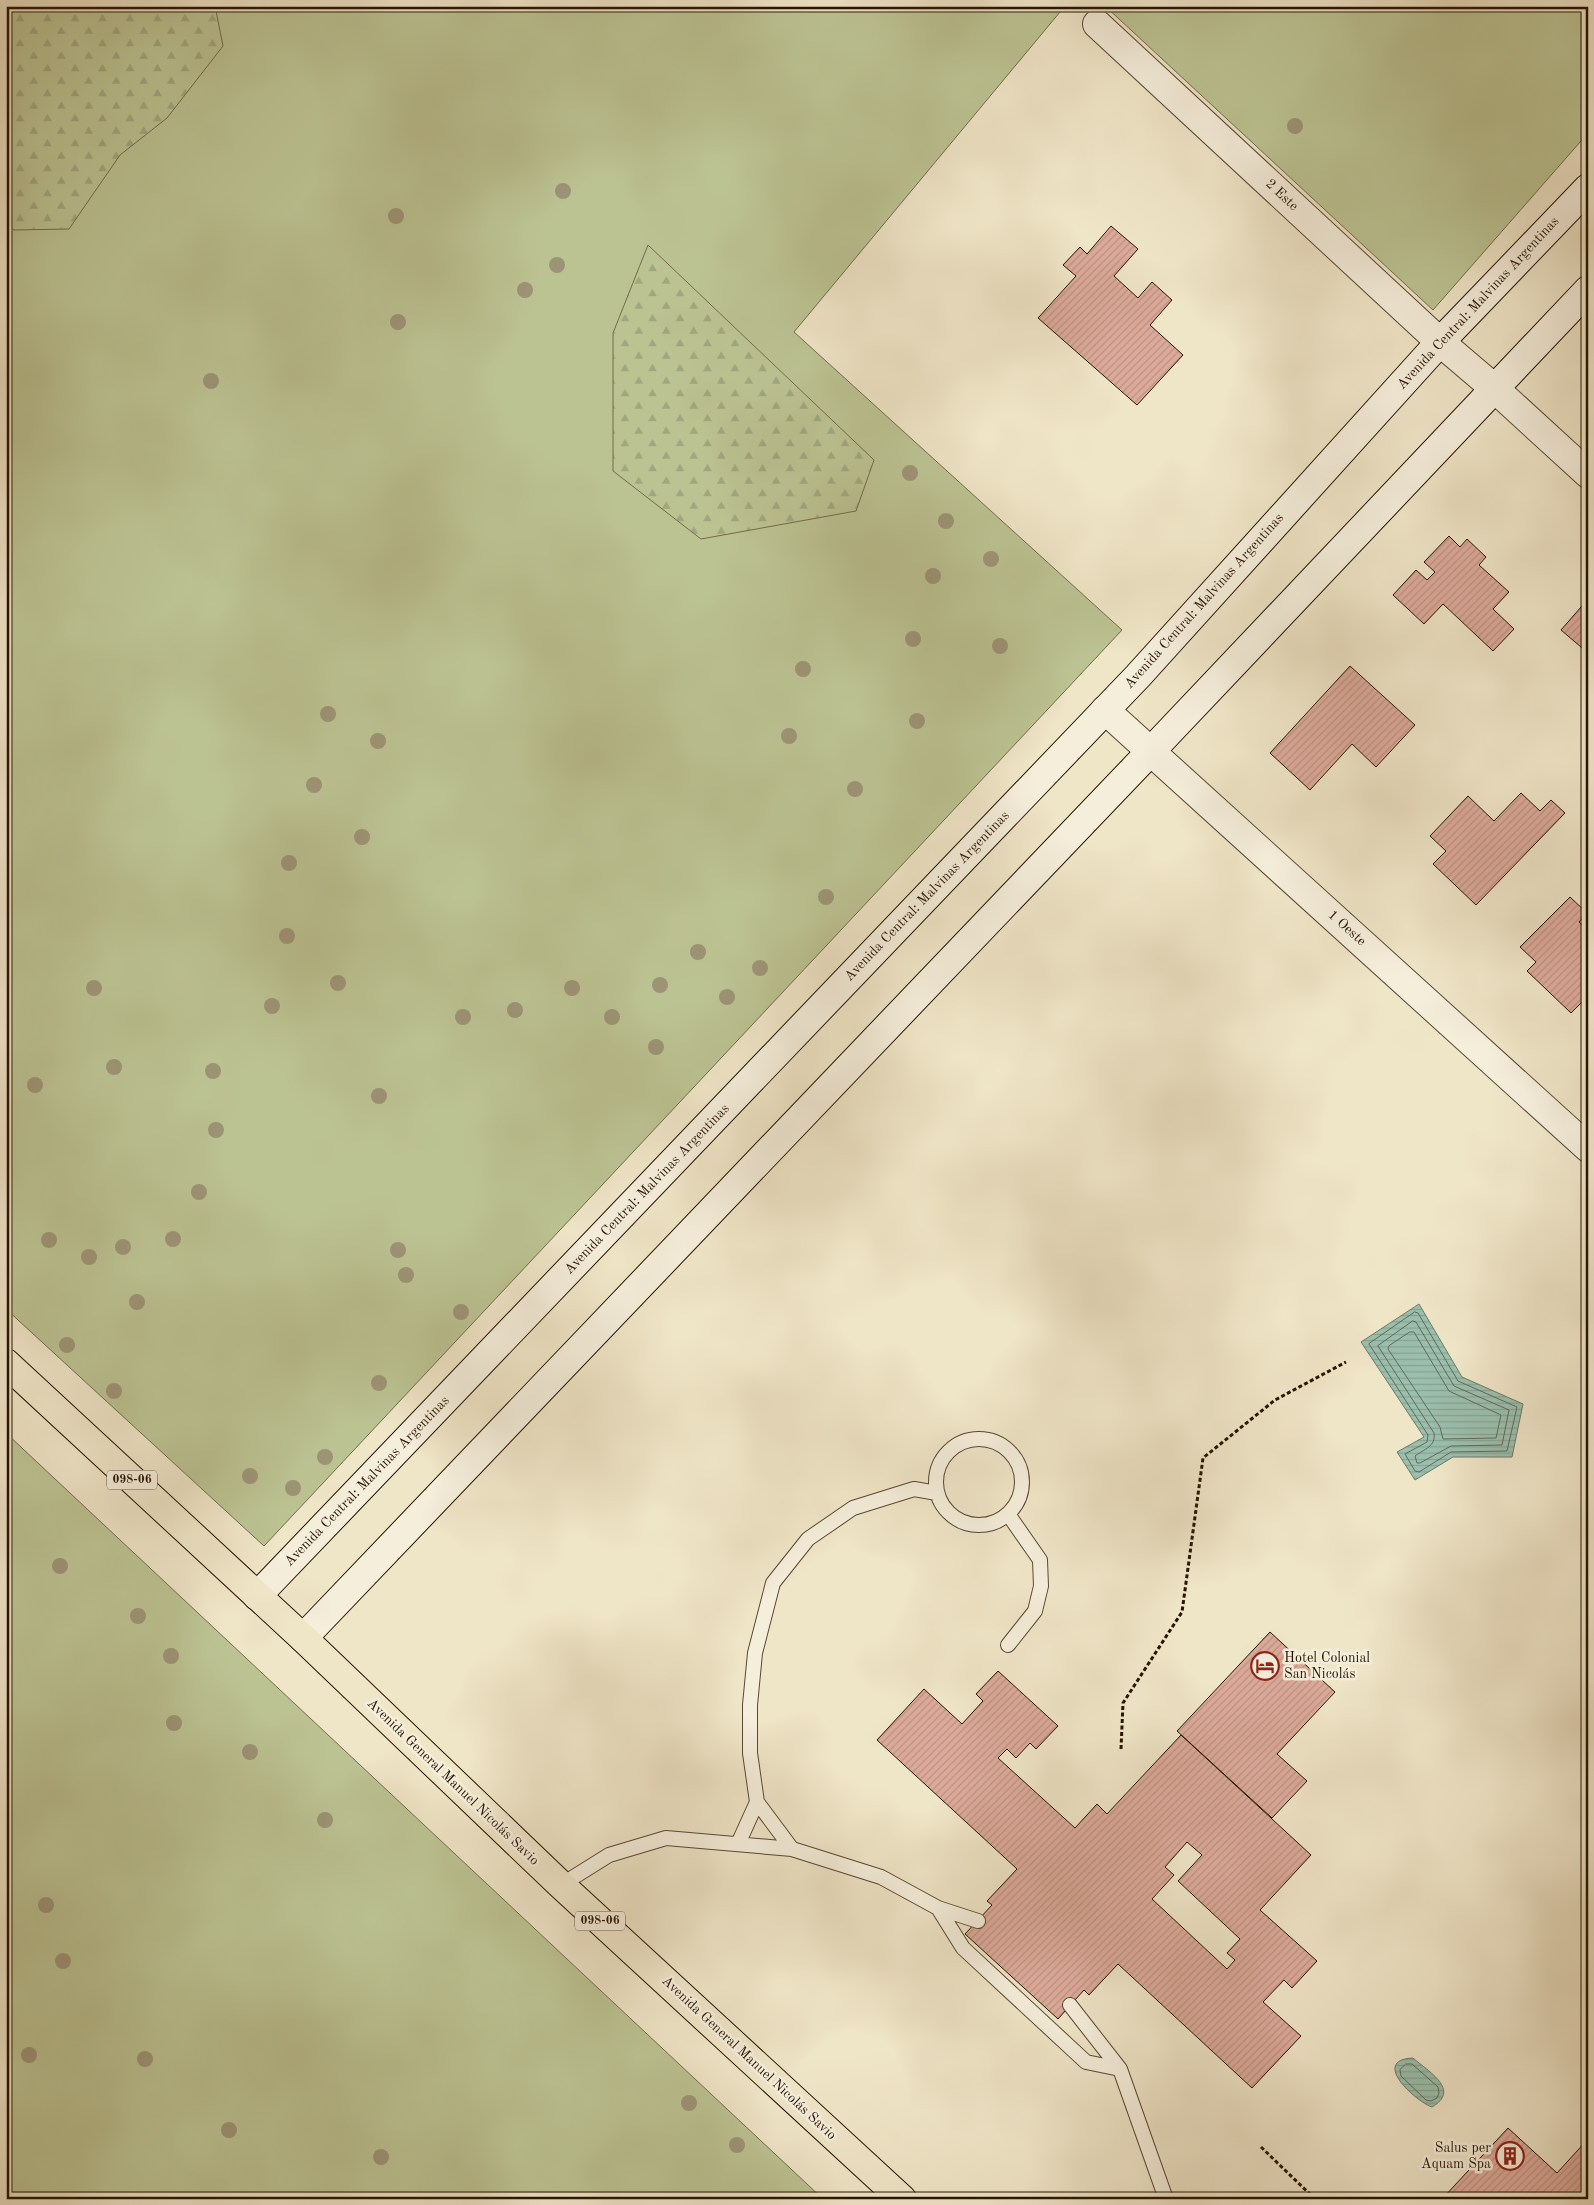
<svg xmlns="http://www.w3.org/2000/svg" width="1594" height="2205" font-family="'Old Standard TT',serif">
	<defs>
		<pattern id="forest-firs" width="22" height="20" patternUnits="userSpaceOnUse" patternTransform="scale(1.25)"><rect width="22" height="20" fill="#bcc393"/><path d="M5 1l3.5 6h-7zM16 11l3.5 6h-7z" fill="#a1a77d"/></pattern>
		<pattern id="water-rules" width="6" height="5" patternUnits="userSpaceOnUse" patternTransform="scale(1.25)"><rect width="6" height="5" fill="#9bc0ae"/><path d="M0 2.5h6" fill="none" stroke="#85a494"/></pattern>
		<pattern id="building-hatch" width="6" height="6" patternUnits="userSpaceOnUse" patternTransform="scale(1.25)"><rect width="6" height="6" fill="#dcaa9a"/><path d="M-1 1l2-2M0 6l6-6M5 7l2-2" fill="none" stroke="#bd9183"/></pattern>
	</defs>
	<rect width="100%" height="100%" fill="#efe5c7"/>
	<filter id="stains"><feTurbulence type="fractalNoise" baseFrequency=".004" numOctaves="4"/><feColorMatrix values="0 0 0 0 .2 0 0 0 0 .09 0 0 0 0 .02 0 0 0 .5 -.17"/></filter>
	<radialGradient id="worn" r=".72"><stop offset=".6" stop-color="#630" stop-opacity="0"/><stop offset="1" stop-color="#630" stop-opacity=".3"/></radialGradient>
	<path fill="#bcc393" stroke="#716c4a" d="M 6,6 L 1065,6 L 794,332 L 1122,630 L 264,1546 L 6,1309 Z
		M 1105,6 L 1588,6 L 1588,133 L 1433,310 Z
		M 6,1433 L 823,2199 L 6,2199 Z"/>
	<path fill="url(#forest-firs)" stroke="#716c4a" d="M 6,6 L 215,6 L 223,46 L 167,118 L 120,155 L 69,229 L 14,230 L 6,225 Z
		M 648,245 L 874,460 L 856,511 L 701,539 L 613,471 L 613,333 Z"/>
	<path fill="url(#water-rules)" stroke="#6c7b68" d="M 1419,1304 L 1462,1377 L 1523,1404 L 1512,1457 L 1453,1457 L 1415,1480 L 1397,1452 L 1424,1437 L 1361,1342 Z
		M 1413,2058 C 1429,2072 1461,2090 1432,2107 C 1415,2101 1370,2060 1413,2058 Z"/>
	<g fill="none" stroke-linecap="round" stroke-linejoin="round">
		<path stroke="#606a57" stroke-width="1" d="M 1415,1312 L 1418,1313 L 1458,1381 L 1517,1407 L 1507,1451 L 1451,1452 L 1419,1472 L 1415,1471 L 1405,1454 L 1427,1442 L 1428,1435 L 1369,1344 Z
			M 1413,1321 L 1416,1322 L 1454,1386 L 1509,1410 L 1502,1445 L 1451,1446 L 1420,1463 L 1417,1463 L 1415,1456 C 1424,1449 1436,1447 1434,1433 L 1378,1346 Z
			M 1410,1332 L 1414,1332 L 1449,1391 L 1501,1415 L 1496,1438 L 1443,1439 L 1440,1427 L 1388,1349 L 1389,1346 Z
			M 1406,2064 L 1412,2064 L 1438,2087 L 1439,2093 L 1437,2098 L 1431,2101 L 1426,2100 L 1401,2076 L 1400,2070 Z"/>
	</g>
	<path fill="url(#building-hatch)" stroke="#261400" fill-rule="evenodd" d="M 1111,226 L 1138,249 L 1114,276 L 1138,298 L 1152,282 L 1172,300 L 1150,325 L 1183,355 L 1137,405 L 1038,318 L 1076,276 L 1063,265 L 1080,247 L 1087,254 Z
		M 1449,536 L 1460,547 L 1467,539 L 1486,557 L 1479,565 L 1509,592 L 1493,609 L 1514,629 L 1493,651 L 1443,604 L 1424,624 L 1393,595 L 1416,570 L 1427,580 L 1435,572 L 1424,562 Z
		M 1588,599 L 1588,653 L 1561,630 Z
		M 1350,666 L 1415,725 L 1376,767 L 1352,744 L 1310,790 L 1270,753 Z
		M 1521,793 L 1540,811 L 1551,800 L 1565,813 L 1476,905 L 1433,864 L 1446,851 L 1430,836 L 1468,796 L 1494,821 Z
		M 1570,897 L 1587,913 L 1579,922 L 1588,930 L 1588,996 L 1571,1013 L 1527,971 L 1536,962 L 1520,947 Z
		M 1270,1632 L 1335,1692 L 1277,1754 L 1307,1781 L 1272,1818 L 1177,1731 Z
		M 998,1671 L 1058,1726 L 1036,1749 L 1030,1743 L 1016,1758 L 1007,1749 L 998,1758 L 1075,1828 L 1097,1804 L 1107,1814 L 1181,1735 L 1311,1855 L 1260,1910 L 1317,1961 L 1292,1988 L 1284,1980 L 1263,2002 L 1301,2036 L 1252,2088 L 1118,1964 L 1089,1995 L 1084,1990 L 1058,2019 L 965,1934 L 992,1905 L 987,1901 L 1017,1869 L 877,1740 L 924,1689 L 962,1724 L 983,1701 L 976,1694 ZM 1187,1842 L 1202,1855 L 1178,1881 L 1240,1939 L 1227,1953 L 1235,1960 L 1227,1969 L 1152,1899 L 1174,1875 L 1165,1867 Z
		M 1508,2128 L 1557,2173 L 1588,2139 L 1588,2199 L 1442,2199 Z"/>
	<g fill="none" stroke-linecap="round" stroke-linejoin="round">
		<defs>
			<path id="service" d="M936 1482a43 43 0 1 1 86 0a43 43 0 1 1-86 0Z
				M 1008,1514 L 1040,1560 L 1041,1586 L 1035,1611 L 1008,1645
				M 738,1844 L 757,1802
				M 792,1849 L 757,1802 L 750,1753 L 750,1705 L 755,1653 L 773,1583 L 808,1539 L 853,1508 L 914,1489 L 937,1493
				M 561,1885 L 609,1855 L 666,1838 L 792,1849 L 881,1877 L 938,1908 L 963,1948 L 1086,2062 L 1120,2069 L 1166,2199
				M 938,1908 L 978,1921
				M 1070,2005 L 1120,2069"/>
			<path id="minor" d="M 1097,24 L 1440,342 L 1494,388 L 1588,474
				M 1105,710 L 1588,1148"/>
			<path id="secondary" d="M 257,1596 L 1138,676 L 1440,342 L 1588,188
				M 303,1638 L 1152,750 L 1588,290"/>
			<path id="primary" d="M 6,1363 L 303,1638 L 561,1885 L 902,2199"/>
		</defs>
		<use href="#service" stroke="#584832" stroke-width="16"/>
		<use href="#minor" stroke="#584832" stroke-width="30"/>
		<use href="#secondary" stroke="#261400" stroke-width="30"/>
		<use href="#primary" stroke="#261400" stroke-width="30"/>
		<path stroke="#261400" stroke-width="3" stroke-dasharray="4 2.5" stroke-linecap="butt" d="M 1121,1749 L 1123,1703 L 1182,1612 L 1203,1458 L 1275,1400 L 1346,1362
			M 1261,2147 L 1315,2199"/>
		<use href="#service" stroke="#f5eedb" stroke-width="14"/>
		<use href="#minor" stroke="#f5eedb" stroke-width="28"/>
		<use href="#secondary" stroke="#f5eedb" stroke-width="28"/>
		<use href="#primary" stroke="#efe5c7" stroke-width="28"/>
	</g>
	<g fill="#9d9476">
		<circle cx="1295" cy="126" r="8"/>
		<circle cx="563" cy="191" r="8"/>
		<circle cx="396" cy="216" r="8"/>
		<circle cx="557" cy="265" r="8"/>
		<circle cx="525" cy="290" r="8"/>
		<circle cx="398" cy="322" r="8"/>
		<circle cx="211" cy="381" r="8"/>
		<circle cx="910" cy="473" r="8"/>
		<circle cx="946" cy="521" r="8"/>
		<circle cx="991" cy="559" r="8"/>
		<circle cx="933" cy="576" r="8"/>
		<circle cx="913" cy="639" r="8"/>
		<circle cx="1000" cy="646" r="8"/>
		<circle cx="803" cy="669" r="8"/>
		<circle cx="328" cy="714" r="8"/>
		<circle cx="917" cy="721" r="8"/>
		<circle cx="789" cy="736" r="8"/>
		<circle cx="378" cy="741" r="8"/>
		<circle cx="314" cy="785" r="8"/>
		<circle cx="855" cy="789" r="8"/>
		<circle cx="362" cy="837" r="8"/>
		<circle cx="289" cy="863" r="8"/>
		<circle cx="826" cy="897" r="8"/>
		<circle cx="287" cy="936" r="8"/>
		<circle cx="698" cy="952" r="8"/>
		<circle cx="760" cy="968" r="8"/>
		<circle cx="338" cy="983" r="8"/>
		<circle cx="660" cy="985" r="8"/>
		<circle cx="94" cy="988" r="8"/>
		<circle cx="572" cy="988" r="8"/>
		<circle cx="727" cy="997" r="8"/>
		<circle cx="272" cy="1006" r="8"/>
		<circle cx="515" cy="1010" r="8"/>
		<circle cx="463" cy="1017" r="8"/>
		<circle cx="612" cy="1017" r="8"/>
		<circle cx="656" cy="1047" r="8"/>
		<circle cx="114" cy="1067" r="8"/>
		<circle cx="213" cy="1071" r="8"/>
		<circle cx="35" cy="1085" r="8"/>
		<circle cx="379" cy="1096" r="8"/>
		<circle cx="216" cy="1130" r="8"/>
		<circle cx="199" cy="1192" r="8"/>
		<circle cx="173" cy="1239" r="8"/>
		<circle cx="49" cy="1240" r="8"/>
		<circle cx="123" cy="1247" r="8"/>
		<circle cx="398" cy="1250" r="8"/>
		<circle cx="89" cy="1257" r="8"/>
		<circle cx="406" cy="1275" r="8"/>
		<circle cx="137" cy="1302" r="8"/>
		<circle cx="461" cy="1312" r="8"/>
		<circle cx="67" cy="1345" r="8"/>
		<circle cx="379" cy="1383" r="8"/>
		<circle cx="114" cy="1391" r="8"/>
		<circle cx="325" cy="1457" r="8"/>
		<circle cx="250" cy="1476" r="8"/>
		<circle cx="293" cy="1488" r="8"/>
		<circle cx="60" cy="1566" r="8"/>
		<circle cx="138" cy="1616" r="8"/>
		<circle cx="171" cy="1656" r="8"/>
		<circle cx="174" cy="1723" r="8"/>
		<circle cx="250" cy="1752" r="8"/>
		<circle cx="325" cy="1820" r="8"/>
		<circle cx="46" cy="1905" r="8"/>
		<circle cx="63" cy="1961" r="8"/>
		<circle cx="29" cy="2055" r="8"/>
		<circle cx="145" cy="2059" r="8"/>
		<circle cx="689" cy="2103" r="8"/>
		<circle cx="229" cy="2130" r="8"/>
		<circle cx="737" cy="2145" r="8"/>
		<circle cx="381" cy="2157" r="8"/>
	</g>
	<defs>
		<symbol id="hotel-ring" viewBox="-11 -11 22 22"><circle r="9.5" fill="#f5eedb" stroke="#8f2418" stroke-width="1.5"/><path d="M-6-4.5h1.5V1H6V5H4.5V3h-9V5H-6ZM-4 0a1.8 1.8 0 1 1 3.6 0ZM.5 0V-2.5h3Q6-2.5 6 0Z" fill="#8f2418"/></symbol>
		<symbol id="building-ring" viewBox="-11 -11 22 22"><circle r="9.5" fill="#f5eedb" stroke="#8f2418" stroke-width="1.5"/><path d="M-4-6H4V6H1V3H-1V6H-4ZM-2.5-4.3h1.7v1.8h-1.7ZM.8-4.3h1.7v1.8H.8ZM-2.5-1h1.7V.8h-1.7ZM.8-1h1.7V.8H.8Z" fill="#8f2418"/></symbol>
	</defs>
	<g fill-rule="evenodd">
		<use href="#hotel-ring" x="1249" y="1650" width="32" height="32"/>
		<use href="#building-ring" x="1494" y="2140" width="32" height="32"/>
	</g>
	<g text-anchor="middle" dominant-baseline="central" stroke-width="5" stroke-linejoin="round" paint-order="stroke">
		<g fill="#f5eedb" stroke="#645542" stroke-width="1">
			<rect x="107" y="1470.5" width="50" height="19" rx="4"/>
			<rect x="575" y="1911.5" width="50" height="19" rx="4"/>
		</g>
		<g font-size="12" font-weight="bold" fill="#261400">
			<text x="132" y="1480">098-06</text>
			<text x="600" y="1921">098-06</text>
		</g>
		<g font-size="14" fill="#261400" stroke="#f5eedb">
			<text transform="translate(1282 195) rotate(43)">2 Este</text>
			<text transform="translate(1478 303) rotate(-47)">Avenida Central: Malvinas Argentinas</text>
			<text transform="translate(1204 601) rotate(-48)">Avenida Central: Malvinas Argentinas</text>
			<text transform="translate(927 896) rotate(-46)">Avenida Central: Malvinas Argentinas</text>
			<text transform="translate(1347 928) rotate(42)">1 Oeste</text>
			<text transform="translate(647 1189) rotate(-46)">Avenida Central: Malvinas Argentinas</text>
			<text transform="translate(367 1481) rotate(-46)">Avenida Central: Malvinas Argentinas</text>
			<text transform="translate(453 1782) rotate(44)">Avenida General Manuel Nicolás Savio</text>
			<text transform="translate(749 2058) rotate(43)">Avenida General Manuel Nicolás Savio</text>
		</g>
		<g font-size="14" fill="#261400" stroke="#f5eedb" text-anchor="start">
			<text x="1284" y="1658">Hotel Colonial<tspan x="1284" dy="16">San Nicolás</tspan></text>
			<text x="1491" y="2148" text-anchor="end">Salus per<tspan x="1491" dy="16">Aquam Spa</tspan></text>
		</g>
	</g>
	<rect width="1594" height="2205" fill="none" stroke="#efe5c7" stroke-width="25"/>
	<rect x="8" y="8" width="1579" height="2190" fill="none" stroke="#261400" stroke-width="2.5"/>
	<rect x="12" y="12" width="1569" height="2180" fill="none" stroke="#261400"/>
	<rect width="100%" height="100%" filter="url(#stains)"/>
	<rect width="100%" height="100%" fill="url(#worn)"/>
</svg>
